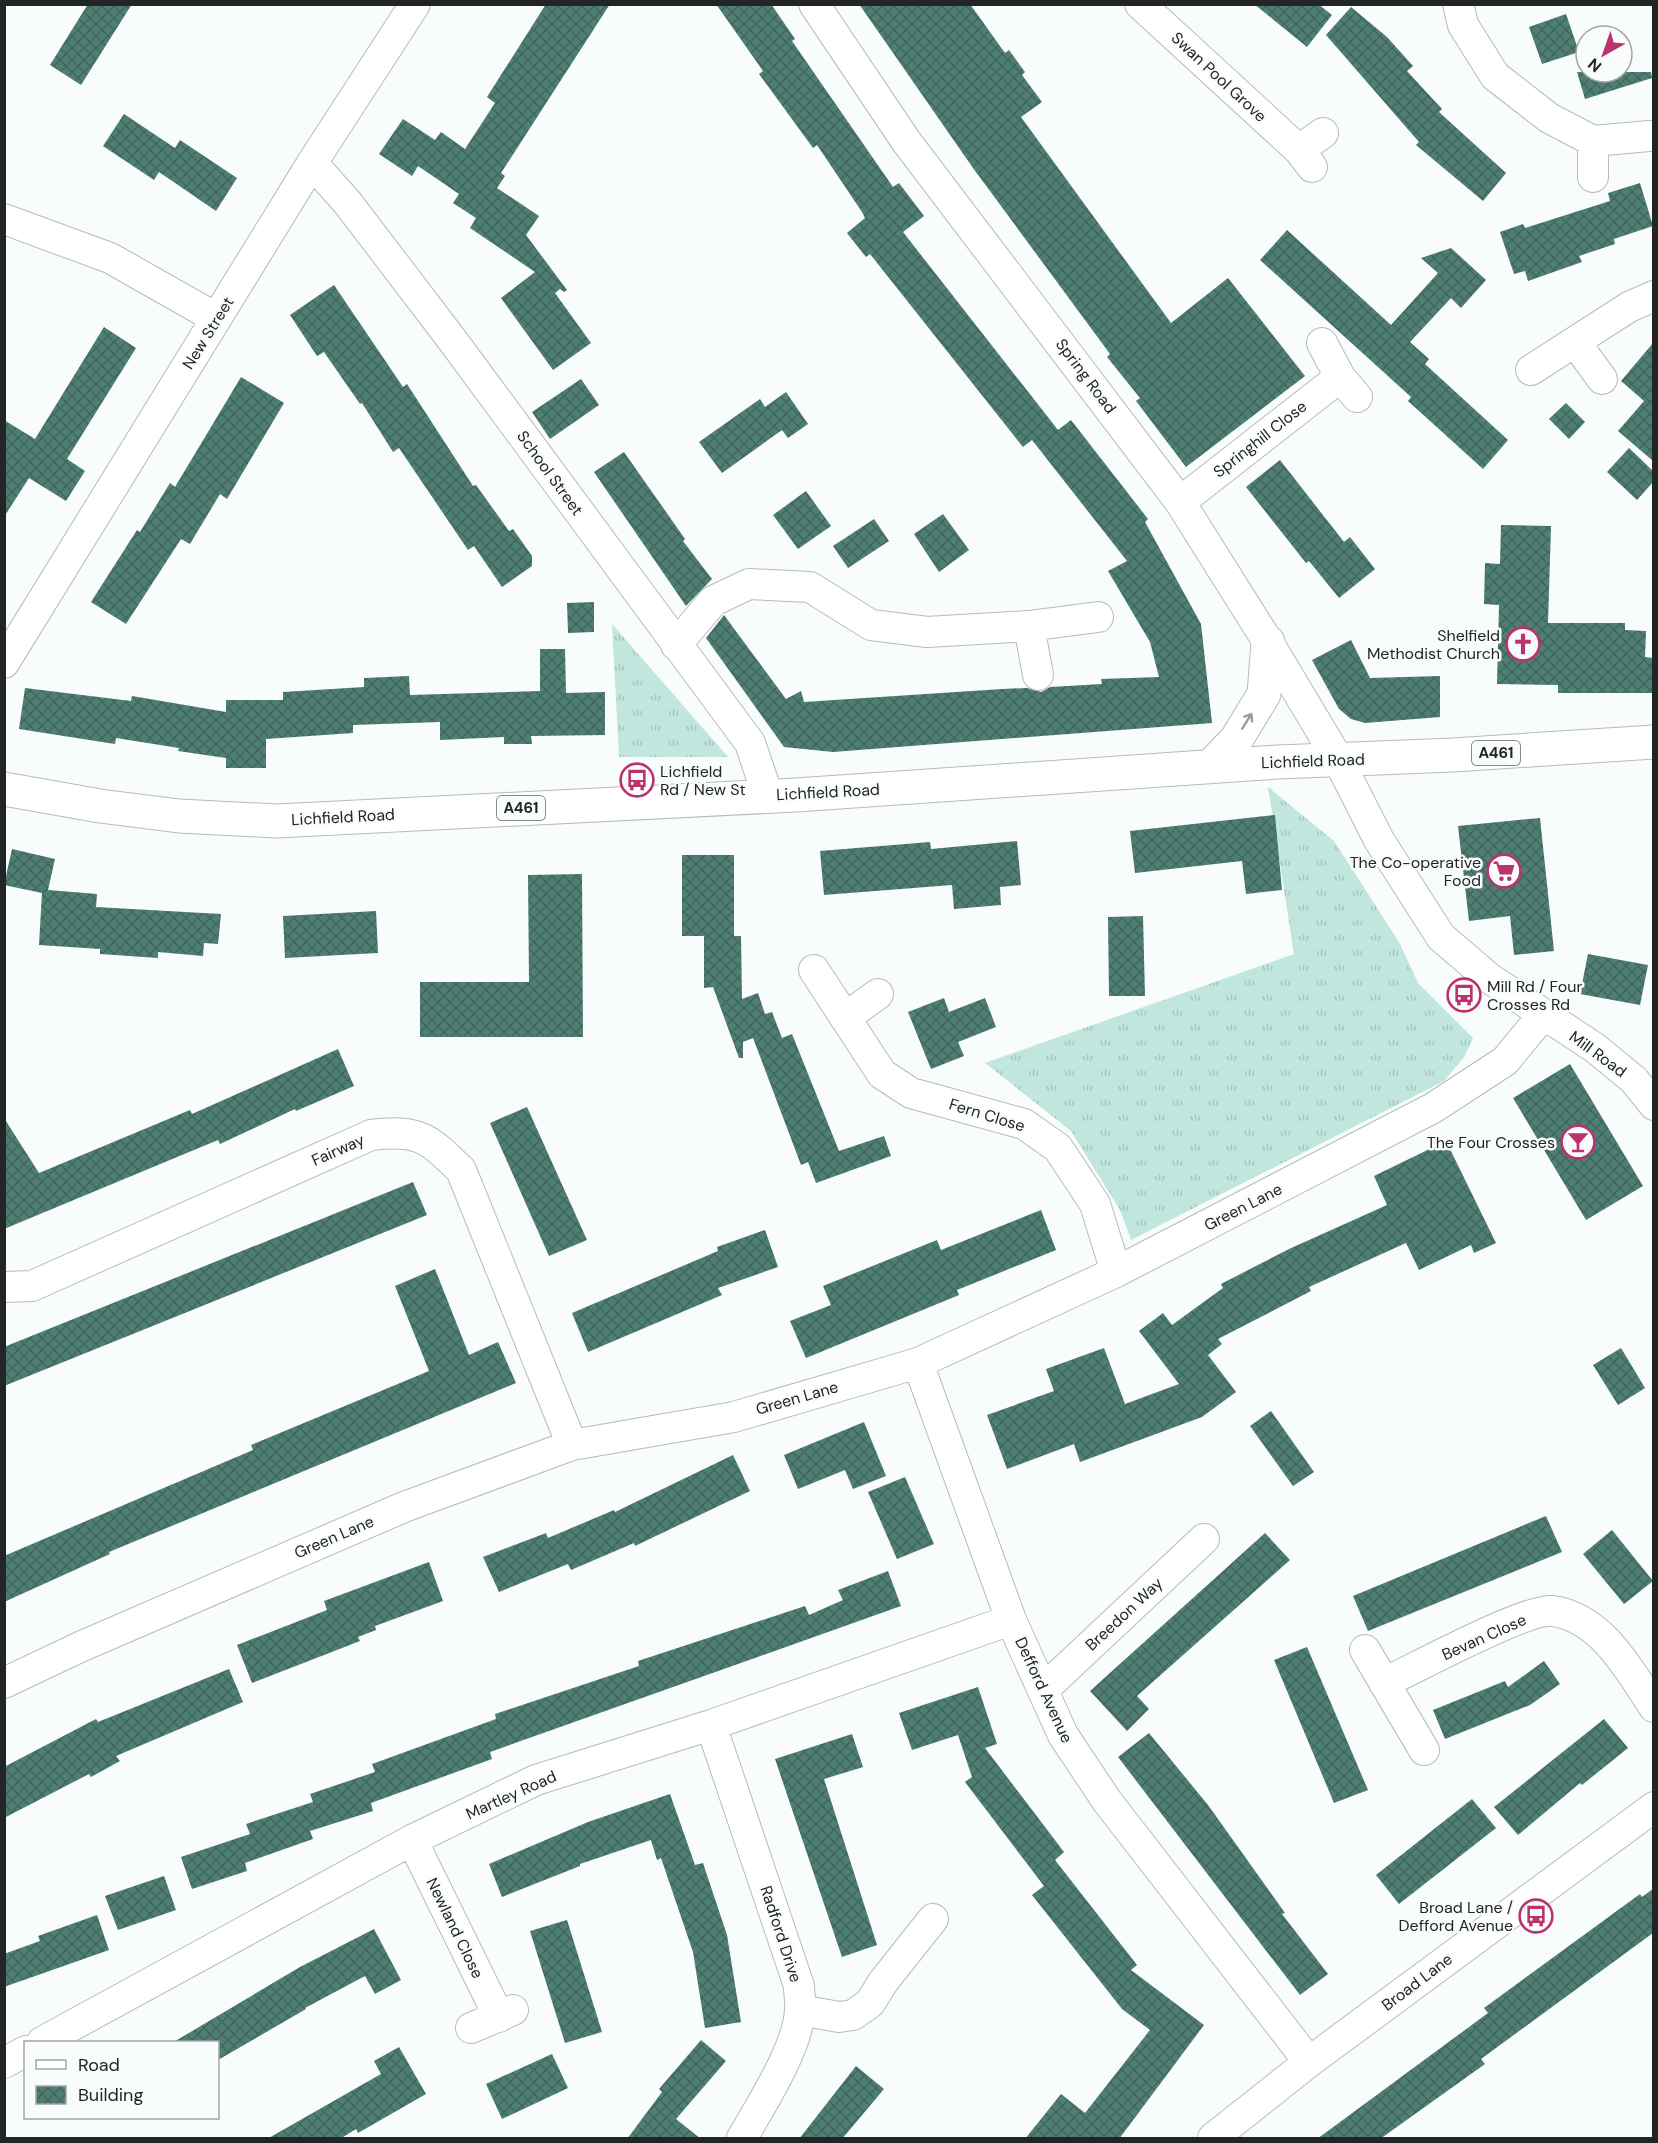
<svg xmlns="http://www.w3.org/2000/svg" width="1658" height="2143" font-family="'DM Sans',sans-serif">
	<defs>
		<pattern id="grass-tufts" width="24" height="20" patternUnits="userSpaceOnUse" patternTransform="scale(1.5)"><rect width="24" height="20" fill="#c1e6dd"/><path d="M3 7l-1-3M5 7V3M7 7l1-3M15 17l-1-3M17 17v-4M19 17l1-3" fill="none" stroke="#a6c5be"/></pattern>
		<pattern id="building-cross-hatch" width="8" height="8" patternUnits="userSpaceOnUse" patternTransform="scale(1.5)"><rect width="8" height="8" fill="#4f7e74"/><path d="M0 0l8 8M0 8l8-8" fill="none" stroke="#41675f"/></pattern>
	</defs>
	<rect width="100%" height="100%" fill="#f8fcfb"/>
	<path fill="url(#grass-tufts)" d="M 612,624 L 728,757 L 619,757 Z
		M 1268,787 L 1334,841 L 1399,942 L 1418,983 L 1473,1038 L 1464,1057 L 1444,1081 L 1131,1240 L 1120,1210 L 1071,1131 L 985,1063 L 1294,954 Z"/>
	<path fill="url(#building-cross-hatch)" d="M 88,4 L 132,4 L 81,85 L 50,65 Z
		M 546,4 L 610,4 L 501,173 L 505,176 L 497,188 L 539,216 L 526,235 L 567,290 L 564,292 L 560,289 L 555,293 L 591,343 L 553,370 L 501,298 L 535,272 L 470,228 L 476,218 L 453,203 L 459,194 L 418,166 L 412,176 L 379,154 L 403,119 L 435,140 L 441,132 L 465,149 L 495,103 L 487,97 Z
		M 716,4 L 771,4 L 795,39 L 792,41 L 893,187 L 899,183 L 924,216 L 903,232 L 1058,430 L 1071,420 L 1148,519 L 1145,522 L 1201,624 L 1212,723 L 833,752 L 784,747 L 706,638 L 724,615 L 786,699 L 801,691 L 804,702 L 1002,689 L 1027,688 L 1041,692 L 1050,687 L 1102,684 L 1101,679 L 1159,677 L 1150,642 L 1108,571 L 1127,561 L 1032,440 L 1023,447 L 870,254 L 866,257 L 847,233 L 865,218 L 862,212 L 817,145 L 813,148 L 759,74 L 763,71 Z
		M 859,4 L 970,4 L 1005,53 L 1009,50 L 1025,72 L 1022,75 L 1042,102 L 1021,117 L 1171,323 L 1228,278 L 1305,376 L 1186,467 L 1136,401 L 1140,398 L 1107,357 L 1110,354 L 973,168 Z
		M 1254,4 L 1318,4 L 1332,15 L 1307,47 Z
		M 1351,7 L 1387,37 L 1413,66 L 1407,71 L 1442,109 L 1439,112 L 1506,173 L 1483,201 L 1416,145 L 1419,142 L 1326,35 Z
		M 1566,14 L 1579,52 L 1542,64 L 1529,27 Z
		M 1577,72 L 1651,72 L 1652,78 L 1585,99 Z
		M 124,114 L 175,148 L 180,140 L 237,178 L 216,211 L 159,172 L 154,180 L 103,146 Z
		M 1640,183 L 1653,226 L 1614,239 L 1615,244 L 1579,256 L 1582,262 L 1528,281 L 1525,271 L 1514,274 L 1500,232 L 1523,224 L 1525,228 L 1610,201 L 1608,193 Z
		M 1287,230 L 1391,325 L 1438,273 L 1421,258 L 1451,248 L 1486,280 L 1461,308 L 1451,298 L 1410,342 L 1429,359 L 1425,364 L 1508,440 L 1483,469 L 1408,401 L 1411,397 L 1260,260 Z
		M 334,285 L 403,387 L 407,384 L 473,486 L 476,485 L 509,531 L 513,529 L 532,556 L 532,566 L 502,587 L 474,546 L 468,550 L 399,448 L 393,452 L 362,403 L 360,404 L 324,352 L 317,356 L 290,315 Z
		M 104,327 L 136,348 L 67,459 L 85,471 L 66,501 L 29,478 L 4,517 L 4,420 L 35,439 Z
		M 1653,343 L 1653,461 L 1618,431 L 1644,401 L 1621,381 Z
		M 241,377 L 284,403 L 227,499 L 220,494 L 190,544 L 181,539 L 126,624 L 91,602 L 137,530 L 140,532 L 170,483 L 175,487 Z
		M 581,379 L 599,405 L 550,439 L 532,412 Z
		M 786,392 L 808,424 L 788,438 L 782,430 L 722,473 L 699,442 L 760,399 L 765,407 Z
		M 1566,403 L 1585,422 L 1569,439 L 1549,419 Z
		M 1629,448 L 1653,471 L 1653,482 L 1637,500 L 1607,472 Z
		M 624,452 L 685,539 L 683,541 L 712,579 L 686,606 L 594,472 Z
		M 1280,460 L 1344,542 L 1350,537 L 1375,569 L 1339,598 L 1309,561 L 1306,563 L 1246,487 Z
		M 806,491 L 831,526 L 798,549 L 773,515 Z
		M 943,514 L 969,550 L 939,572 L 914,534 Z
		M 874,519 L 889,541 L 848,568 L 833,546 Z
		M 1501,525 L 1551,526 L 1548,623 L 1625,623 L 1625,630 L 1646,631 L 1645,657 L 1653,658 L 1653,693 L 1558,693 L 1558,685 L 1497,684 L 1499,605 L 1484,604 L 1485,563 L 1500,564 Z
		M 594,602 L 594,632 L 568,633 L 567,603 Z
		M 1351,640 L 1370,678 L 1440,676 L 1440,717 L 1365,723 L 1351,719 L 1339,709 L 1312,660 Z
		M 540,649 L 565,649 L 566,693 L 605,692 L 605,735 L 531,736 L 532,744 L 504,744 L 504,737 L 440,740 L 440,722 L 353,725 L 353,733 L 266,739 L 266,768 L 226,768 L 226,758 L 178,751 L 179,748 L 116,738 L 115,744 L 19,729 L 25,688 L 131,701 L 132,696 L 226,712 L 226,700 L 283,700 L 283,692 L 364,687 L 364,678 L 409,676 L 410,695 L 540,691 Z
		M 1275,815 L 1282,890 L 1246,894 L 1242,861 L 1135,873 L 1130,831 Z
		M 1540,818 L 1554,951 L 1514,955 L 1510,916 L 1469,921 L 1458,826 Z
		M 1017,841 L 1021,885 L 1000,887 L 1001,905 L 954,909 L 952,885 L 824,895 L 820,851 L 930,842 L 931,849 Z
		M 12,849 L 55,859 L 48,890 L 97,894 L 96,907 L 221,914 L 218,944 L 204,943 L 203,956 L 158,952 L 158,958 L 100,954 L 100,949 L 39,945 L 42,893 L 4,885 Z
		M 682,855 L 734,855 L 734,936 L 741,936 L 742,999 L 758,993 L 765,1014 L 772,1012 L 782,1038 L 792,1034 L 839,1151 L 884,1136 L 891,1156 L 816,1183 L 808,1162 L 801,1165 L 753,1038 L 743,1042 L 743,1058 L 739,1058 L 713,987 L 704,988 L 704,936 L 682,936 Z
		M 582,874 L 583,1037 L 420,1037 L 420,982 L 529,982 L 528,875 Z
		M 376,911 L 378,953 L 285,958 L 283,916 Z
		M 1143,916 L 1145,996 L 1109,996 L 1108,917 Z
		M 1588,954 L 1648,965 L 1640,1005 L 1580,994 Z
		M 944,998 L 949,1012 L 985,998 L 996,1027 L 958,1042 L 964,1056 L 931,1069 L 908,1012 Z
		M 338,1049 L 354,1086 L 296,1111 L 295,1109 L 220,1144 L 218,1140 L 4,1229 L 4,1118 L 39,1173 L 190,1110 L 192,1114 Z
		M 1570,1064 L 1643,1186 L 1586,1220 L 1513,1098 Z
		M 527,1107 L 587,1240 L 549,1256 L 490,1123 Z
		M 1446,1141 L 1496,1243 L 1474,1253 L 1471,1245 L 1419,1270 L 1406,1243 L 1309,1287 L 1311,1291 L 1218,1339 L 1222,1344 L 1208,1355 L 1236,1392 L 1202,1417 L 1080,1462 L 1074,1444 L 1007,1469 L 987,1415 L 1054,1391 L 1046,1369 L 1104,1348 L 1125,1404 L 1179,1384 L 1139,1331 L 1163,1313 L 1172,1325 L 1223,1288 L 1221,1284 L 1289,1249 L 1387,1205 L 1374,1176 Z
		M 413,1182 L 427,1215 L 4,1386 L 4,1347 Z
		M 1041,1210 L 1056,1250 L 957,1290 L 959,1295 L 806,1358 L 790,1321 L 831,1305 L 823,1286 L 937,1240 L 941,1250 Z
		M 765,1230 L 778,1267 L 718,1288 L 722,1295 L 588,1352 L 572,1313 L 718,1251 L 717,1247 Z
		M 435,1269 L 469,1355 L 498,1342 L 516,1383 L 109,1552 L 110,1554 L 4,1602 L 4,1556 L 253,1450 L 251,1445 L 429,1371 L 395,1286 Z
		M 1621,1348 L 1645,1388 L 1618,1405 L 1593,1365 Z
		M 1271,1411 L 1314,1472 L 1293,1486 L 1250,1426 Z
		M 864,1422 L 886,1476 L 853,1489 L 845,1470 L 798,1489 L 784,1455 Z
		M 733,1455 L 750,1491 L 635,1546 L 634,1543 L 571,1570 L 568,1564 L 499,1592 L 483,1557 L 546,1533 L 548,1538 L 614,1510 L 615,1512 Z
		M 905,1477 L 934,1544 L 897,1559 L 868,1492 Z
		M 1546,1516 L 1562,1552 L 1368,1631 L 1353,1596 Z
		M 1612,1530 L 1653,1581 L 1624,1604 L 1583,1554 Z
		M 1265,1533 L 1290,1560 L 1137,1696 L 1149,1709 L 1127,1731 L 1090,1691 Z
		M 429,1562 L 443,1601 L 375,1626 L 376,1630 L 358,1637 L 360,1641 L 252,1683 L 237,1645 L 327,1610 L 324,1601 Z
		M 888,1571 L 901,1606 L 490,1752 L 492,1759 L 371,1803 L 373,1811 L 310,1831 L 313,1839 L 245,1863 L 247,1871 L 192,1889 L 181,1857 L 250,1834 L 246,1824 L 313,1802 L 310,1794 L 375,1772 L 372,1764 L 496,1719 L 495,1714 L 639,1666 L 638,1661 L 805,1606 L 809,1615 L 843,1600 L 838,1590 Z
		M 1307,1647 L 1368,1790 L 1334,1803 L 1274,1660 Z
		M 1544,1661 L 1560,1684 L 1530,1705 L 1445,1739 L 1433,1710 L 1505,1681 L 1508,1687 Z
		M 229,1669 L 243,1702 L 116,1756 L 120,1761 L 91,1777 L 89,1774 L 4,1818 L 4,1767 L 96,1719 L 98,1722 Z
		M 978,1687 L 997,1744 L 985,1748 L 1064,1852 L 1055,1860 L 1137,1965 L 1131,1970 L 1204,2025 L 1119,2139 L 1025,2139 L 1061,2094 L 1085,2113 L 1150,2030 L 1122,2009 L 1032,1895 L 1044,1886 L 965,1782 L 972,1777 L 958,1735 L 912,1750 L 899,1713 Z
		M 1604,1719 L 1628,1748 L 1582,1785 L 1580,1783 L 1518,1835 L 1494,1807 Z
		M 1149,1733 L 1208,1805 L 1285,1913 L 1282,1914 L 1328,1974 L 1300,1995 L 1118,1757 Z
		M 852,1734 L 863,1767 L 824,1779 L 877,1945 L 842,1957 L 775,1759 Z
		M 670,1794 L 695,1865 L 703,1863 L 727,1935 L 741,2022 L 705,2028 L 693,1952 L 661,1858 L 657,1860 L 651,1840 L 580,1864 L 580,1866 L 502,1897 L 489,1864 L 588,1822 Z
		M 1472,1799 L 1496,1828 L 1399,1904 L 1376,1875 Z
		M 164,1876 L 176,1910 L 118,1930 L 105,1896 Z
		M 1653,1889 L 1653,1933 L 1481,2059 L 1485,2064 L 1380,2139 L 1317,2139 L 1488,2013 L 1484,2008 L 1640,1894 L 1642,1897 Z
		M 97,1915 L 109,1950 L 4,1987 L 4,1954 L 40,1941 L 38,1936 Z
		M 567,1920 L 602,2032 L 565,2043 L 530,1931 Z
		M 374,1929 L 401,1980 L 375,1994 L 365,1976 L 305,2008 L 306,2009 L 218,2060 L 218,2043 L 172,2043 L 300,1967 Z
		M 701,2040 L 726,2061 L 676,2119 L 701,2139 L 627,2139 L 662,2092 L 659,2089 Z
		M 399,2047 L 426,2094 L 358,2133 L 356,2129 L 340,2139 L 267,2139 L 381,2074 L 374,2061 Z
		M 552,2054 L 568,2088 L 502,2119 L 486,2084 Z
		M 856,2066 L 884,2089 L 842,2139 L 799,2139 Z"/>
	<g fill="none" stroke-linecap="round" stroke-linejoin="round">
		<defs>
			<path id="minor" d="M 814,4 L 906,141 L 1180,502 L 1268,642 L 1339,761 L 1379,840 L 1441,937 L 1489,978 L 1595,1048 L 1634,1080 L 1654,1105
				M 1140,4 L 1299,150 L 1312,167
				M 1458,4 L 1463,25 L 1495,76 L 1549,118 L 1593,141 L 1649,136
				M 1299,150 L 1323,133
				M 312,163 L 347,202 L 453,341 L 750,743 L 768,796
				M 1593,177 L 1593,141
				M 4,219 L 110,258 L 216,318
				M 1575,342 L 1602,379
				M 1322,343 L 1340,377 L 1357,397
				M 1531,370 L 1629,307 L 1654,296
				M 1180,502 L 1340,377
				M 1029,626 L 1038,675
				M 676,645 L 713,601 L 749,584 L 810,587 L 871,625 L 927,632 L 1029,626 L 1098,617
				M 4,663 L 312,163 L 415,4
				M 814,970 L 882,1074 L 911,1093 L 1024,1124 L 1058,1148 L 1095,1204 L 1116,1272
				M 845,1018 L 878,994
				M 4,1287 L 32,1286 L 371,1135 C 419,1129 428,1138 461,1170 L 572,1445
				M 918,1363 L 1011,1620 L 1063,1735 L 1107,1801 L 1309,2062
				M 1365,1650 L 1424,1750
				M 4,1683 L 80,1647 L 404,1507 L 572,1445 L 734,1417 L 918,1363 L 1116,1272 L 1433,1108 L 1505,1061 L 1543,1015
				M 1384,1683 C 1414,1669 1528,1607 1553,1611 C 1602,1618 1629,1670 1654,1707
				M 1044,1689 L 1204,1539
				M 711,1725 L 799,1986 C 799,1994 801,2002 800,2010 C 798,2048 761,2105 742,2138
				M 412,1840 L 499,2017
				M 800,2010 L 839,2017 L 853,2015 L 870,2003 L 883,1982 L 933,1919
				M 471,2028 L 513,2010
				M 42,2042 L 412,1840 L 536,1780 L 711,1725 L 1011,1620
				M 4,2063 L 26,2051
				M 1213,2138 L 1309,2062 L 1654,1807"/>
			<path id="highway" d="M 1211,766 L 1236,740 L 1264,694 L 1268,642
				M 4,789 L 100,806 L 179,816 L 277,821 L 796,795 L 1278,762 L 1453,755 L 1654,742"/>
		</defs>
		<use href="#minor" stroke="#b7bbba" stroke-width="32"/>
		<use href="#highway" stroke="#b7bbba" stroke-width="35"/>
		<use href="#minor" stroke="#fff" stroke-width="30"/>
		<use href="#highway" stroke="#fff" stroke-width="33"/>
	</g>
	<defs><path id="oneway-shaft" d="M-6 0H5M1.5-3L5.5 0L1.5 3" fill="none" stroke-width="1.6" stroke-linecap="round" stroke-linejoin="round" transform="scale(1.5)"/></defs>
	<use stroke="#9c9c9c" href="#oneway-shaft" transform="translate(1247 721) rotate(-58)"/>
	<defs>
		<symbol id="church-ring" viewBox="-11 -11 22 22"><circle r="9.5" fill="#f8fcfb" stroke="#bc326e" stroke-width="1.5"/><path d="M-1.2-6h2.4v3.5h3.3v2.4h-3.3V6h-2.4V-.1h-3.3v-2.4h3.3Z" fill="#bc326e"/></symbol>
		<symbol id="bus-ring" viewBox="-11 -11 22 22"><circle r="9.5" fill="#f8fcfb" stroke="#bc326e" stroke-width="1.5"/><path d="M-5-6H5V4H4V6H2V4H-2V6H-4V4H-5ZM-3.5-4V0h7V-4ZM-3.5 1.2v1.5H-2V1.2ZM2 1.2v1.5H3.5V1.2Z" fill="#bc326e"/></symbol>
		<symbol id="supermarket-ring" viewBox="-11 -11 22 22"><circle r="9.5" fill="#f8fcfb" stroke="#bc326e" stroke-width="1.5"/><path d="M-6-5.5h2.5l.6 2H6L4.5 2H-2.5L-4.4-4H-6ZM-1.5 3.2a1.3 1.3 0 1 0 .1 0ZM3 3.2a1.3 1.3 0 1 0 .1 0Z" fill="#bc326e"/></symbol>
		<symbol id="bar-ring" viewBox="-11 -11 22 22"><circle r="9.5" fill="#f8fcfb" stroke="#bc326e" stroke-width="1.5"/><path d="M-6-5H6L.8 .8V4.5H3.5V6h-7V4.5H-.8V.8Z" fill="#bc326e"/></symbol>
	</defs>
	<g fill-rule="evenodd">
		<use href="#church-ring" x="1504" y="625" width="38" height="38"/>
		<use href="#bus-ring" x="618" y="761" width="38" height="38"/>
		<use href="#supermarket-ring" x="1485" y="852" width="38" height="38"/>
		<use href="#bus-ring" x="1445" y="976" width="38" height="38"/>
		<use href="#bar-ring" x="1559" y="1123" width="38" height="38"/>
		<use href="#bus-ring" x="1517" y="1897" width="38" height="38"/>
	</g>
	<g text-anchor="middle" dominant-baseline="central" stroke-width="5" stroke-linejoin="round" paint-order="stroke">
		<g fill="#f8fcfb" stroke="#636564" stroke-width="1.5">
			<rect x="1472" y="741" width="48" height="24" rx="4.5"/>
			<rect x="497" y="796" width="48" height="24" rx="4.5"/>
		</g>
		<g font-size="15" font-weight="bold" fill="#232424">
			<text x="1496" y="753">A461</text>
			<text x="521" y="808">A461</text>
		</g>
		<g font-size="16" fill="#232424" stroke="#f8fcfb">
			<text transform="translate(1219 77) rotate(43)">Swan Pool Grove</text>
			<text transform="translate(208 333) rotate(-58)">New Street</text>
			<text transform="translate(1086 376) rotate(53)">Spring Road</text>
			<text transform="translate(1260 439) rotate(-38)">Springhill Close</text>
			<text transform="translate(550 473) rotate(54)">School Street</text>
			<text transform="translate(1313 761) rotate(-2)">Lichfield Road</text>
			<text transform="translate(828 792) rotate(-3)">Lichfield Road</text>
			<text transform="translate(343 817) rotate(-3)">Lichfield Road</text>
			<text transform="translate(1598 1054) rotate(36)">Mill Road</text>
			<text transform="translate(987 1115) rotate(17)">Fern Close</text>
			<text transform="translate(338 1150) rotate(-24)">Fairway</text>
			<text transform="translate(1243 1207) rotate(-27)">Green Lane</text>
			<text transform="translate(797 1398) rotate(-16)">Green Lane</text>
			<text transform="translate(334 1537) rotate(-23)">Green Lane</text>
			<text transform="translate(1124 1614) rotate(-43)">Breedon Way</text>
			<text transform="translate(1484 1637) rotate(-24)">Bevan Close</text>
			<text transform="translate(1044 1690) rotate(65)">Defford Avenue</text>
			<text transform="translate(511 1795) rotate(-24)">Martley Road</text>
			<text transform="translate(455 1928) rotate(64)">Newland Close</text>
			<text transform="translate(781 1934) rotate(72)">Radford Drive</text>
			<text transform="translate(1417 1982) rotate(-37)">Broad Lane</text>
		</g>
		<g font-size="16" fill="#232424" stroke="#f8fcfb" text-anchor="end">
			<text x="1500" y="635">Shelfield<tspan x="1500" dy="18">Methodist Church</tspan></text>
			<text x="660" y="771" text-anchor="start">Lichfield<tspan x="660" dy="18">Rd / New St</tspan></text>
			<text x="1481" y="862">The Co-operative<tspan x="1481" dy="18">Food</tspan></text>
			<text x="1487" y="986" text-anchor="start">Mill Rd / Four<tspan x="1487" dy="18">Crosses Rd</tspan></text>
			<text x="1555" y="1142">The Four Crosses</text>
			<text x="1513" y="1907">Broad Lane /<tspan x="1513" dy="18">Defford Avenue</tspan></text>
		</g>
	</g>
	<rect width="1658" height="2143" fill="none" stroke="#232424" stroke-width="12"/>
	<rect x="24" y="2041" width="195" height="78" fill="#f8fcfb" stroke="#a3a6a5" stroke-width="1.5"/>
	<rect x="36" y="2060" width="30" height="9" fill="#ffffff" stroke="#a3a6a5" stroke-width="1.5"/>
	<text x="78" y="2071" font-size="18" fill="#232424">Road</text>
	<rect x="36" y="2086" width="30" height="18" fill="url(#building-cross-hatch)" stroke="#a3a6a5" stroke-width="1.5"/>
	<text x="78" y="2101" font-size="18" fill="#232424">Building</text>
	<g transform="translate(1604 54) rotate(220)"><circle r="28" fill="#f8fcfb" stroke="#a3a6a5" stroke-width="1.5"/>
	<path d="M0-4.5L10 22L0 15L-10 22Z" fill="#bc326e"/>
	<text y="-9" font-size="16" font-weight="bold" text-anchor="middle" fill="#232424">N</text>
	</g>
</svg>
